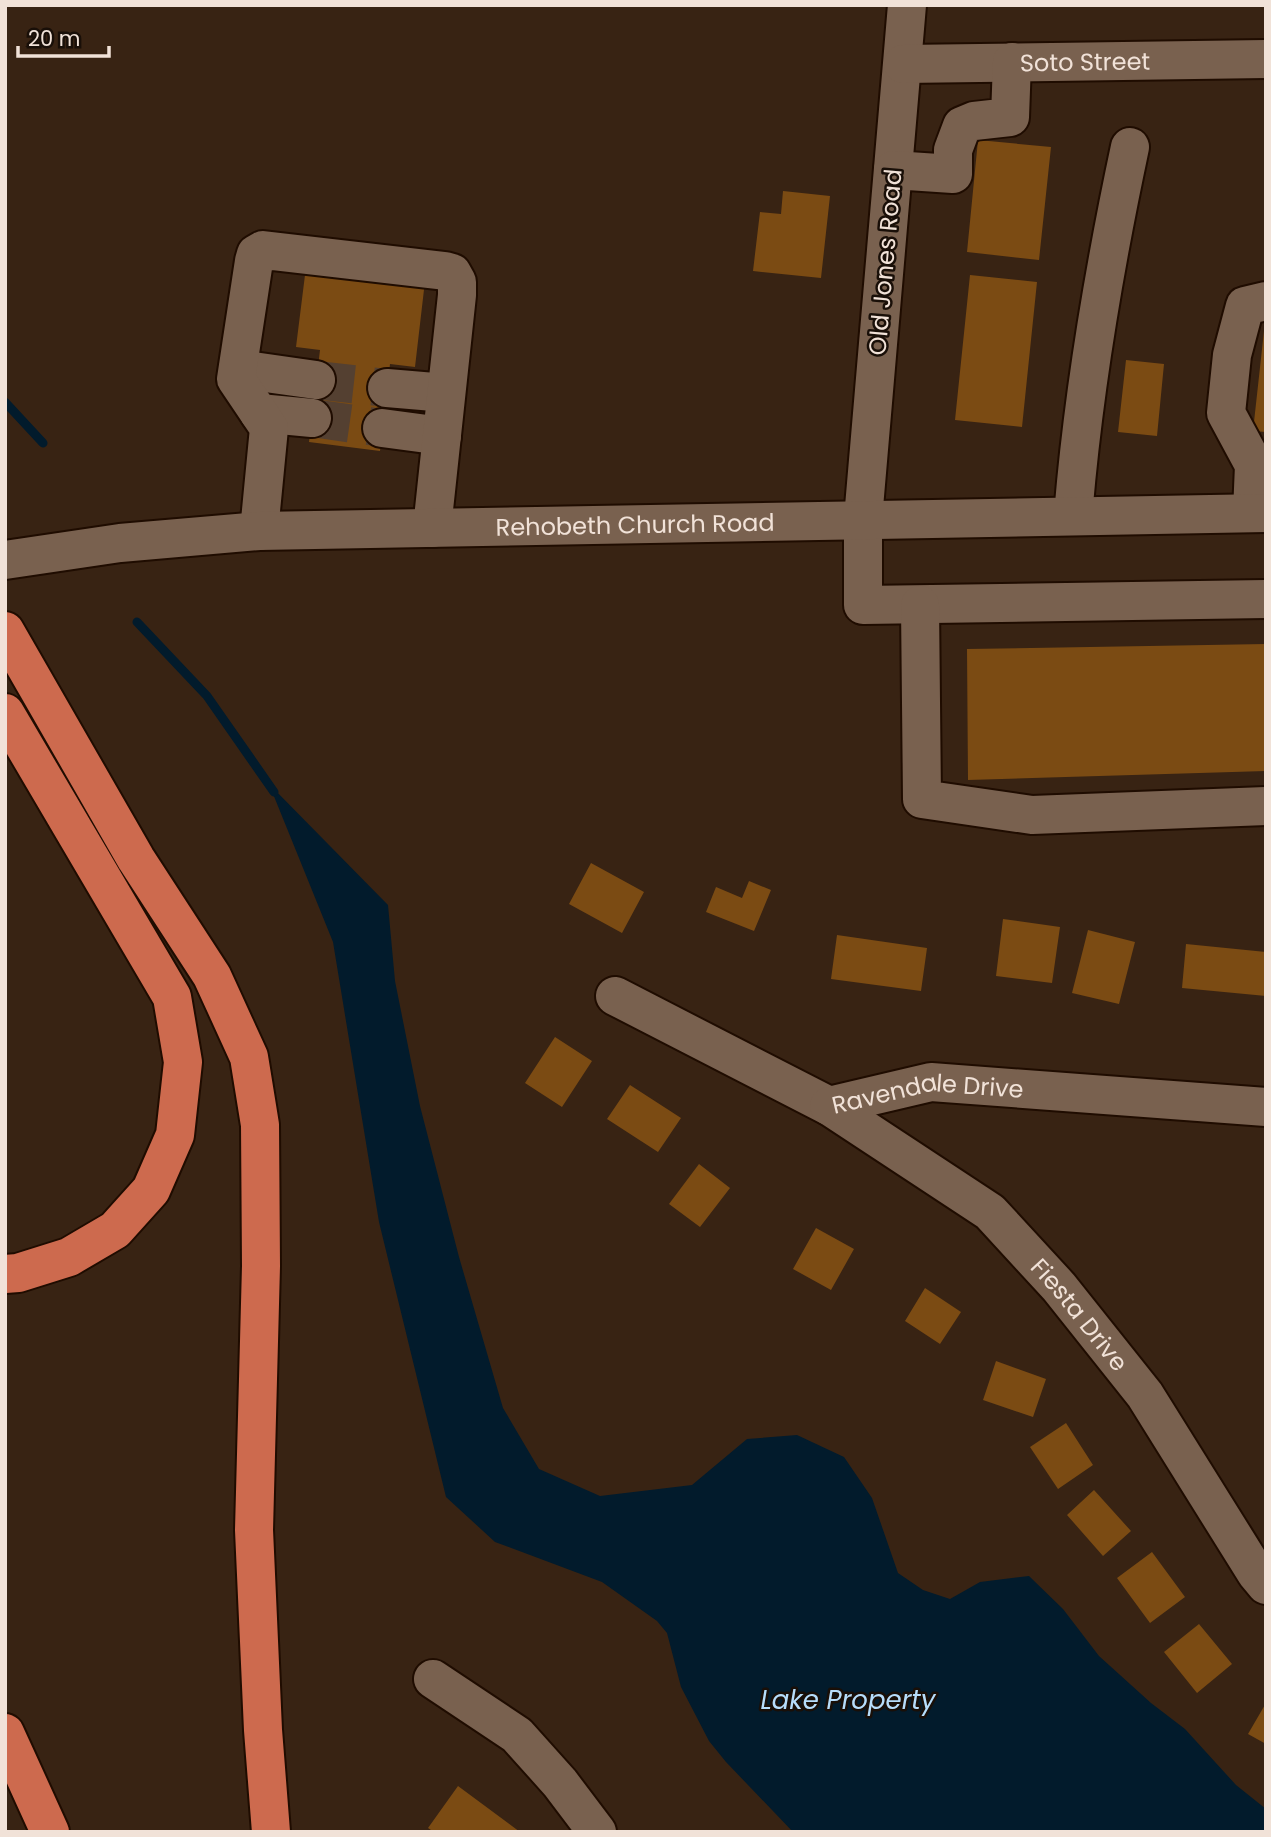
<svg xmlns="http://www.w3.org/2000/svg" width="1271" height="1837" font-family="Poppins,sans-serif">
	<rect width="100%" height="100%" fill="#382313"/>
	<path fill="#021b2c" d="M 269,784 L 388,905 L 395,981 L 420,1106 L 459,1257 L 503,1408 L 539,1469 L 600,1496 L 692,1485 L 747,1439 L 797,1435 L 844,1457 L 872,1498 L 898,1573 L 923,1590 L 950,1599 L 980,1582 L 1029,1576 L 1063,1609 L 1099,1656 L 1151,1703 L 1185,1729 L 1236,1785 L 1266,1809 L 1266,1832 L 793,1832 L 726,1762 L 709,1741 L 681,1687 L 667,1633 L 657,1621 L 602,1582 L 495,1542 L 446,1497 L 379,1222 L 333,942 Z"/>
	<g fill="none" stroke-linecap="round" stroke-linejoin="round">
		<path stroke="#021b2c" stroke-width="9" d="M 5,402 L 43,443
			M 137,622 L 207,696 L 274,792"/>
	</g>
	<path fill="#7b4b13" d="M 978,140 L 1051,147 L 1039,260 L 967,252 Z
		M 783,191 L 830,196 L 821,278 L 753,271 L 760,212 L 781,214 Z
		M 306,267 L 425,281 L 415,367 L 390,364 L 380,451 L 309,442 L 320,350 L 296,347 Z
		M 970,275 L 1037,282 L 1022,427 L 955,420 Z
		M 1264,331 L 1266,331 L 1266,432 L 1253,431 Z
		M 1126,360 L 1164,364 L 1157,436 L 1118,432 Z
		M 1266,644 L 1266,771 L 968,780 L 967,649 Z
		M 591,863 L 644,892 L 622,933 L 569,904 Z
		M 749,881 L 771,890 L 754,931 L 706,912 L 716,887 L 742,898 Z
		M 1003,919 L 1060,927 L 1052,983 L 996,976 Z
		M 1088,930 L 1135,942 L 1119,1004 L 1072,993 Z
		M 837,935 L 927,948 L 921,991 L 831,979 Z
		M 1186,944 L 1266,952 L 1266,996 L 1182,988 Z
		M 555,1037 L 592,1061 L 562,1107 L 525,1083 Z
		M 630,1085 L 681,1118 L 658,1152 L 607,1119 Z
		M 699,1164 L 730,1188 L 700,1227 L 669,1204 Z
		M 816,1228 L 854,1249 L 831,1290 L 793,1269 Z
		M 925,1288 L 961,1312 L 940,1344 L 905,1321 Z
		M 996,1361 L 1046,1379 L 1033,1417 L 983,1400 Z
		M 1066,1423 L 1093,1465 L 1058,1489 L 1030,1447 Z
		M 1094,1490 L 1131,1531 L 1103,1556 L 1067,1515 Z
		M 1152,1552 L 1185,1597 L 1150,1623 L 1117,1578 Z
		M 1199,1624 L 1232,1664 L 1197,1693 L 1164,1652 Z
		M 1266,1703 L 1266,1744 L 1248,1734 Z
		M 458,1786 L 520,1832 L 434,1832 L 428,1828 Z"/>
	<g fill="none" stroke-linecap="round" stroke-linejoin="round">
		<path stroke="#544031" stroke-width="38" stroke-dasharray="38 19" stroke-linecap="butt" d="M 316,380 L 387,388
			M 312,418 L 382,428"/>
		<defs>
			<g id="minor">
				<path d="M 907,5 L 863,519 L 863,605 L 1266,599"/>
				<path id="s1" d="M 903,64 L 1266,59"/>
				<path d="M 893,170 L 953,174 L 953,150 L 962,126 L 974,121 L 1010,117 L 1012,62"/>
				<path d="M 238,369 L 316,380"/>
				<path d="M 387,388 L 446,393"/>
				<path d="M 259,413 L 312,418"/>
				<path d="M 382,428 L 442,436"/>
				<path d="M 1252,513 L 1254,465 L 1226,413 L 1232,355 L 1245,306 L 1266,301"/>
				<path d="M 1073,516 C 1083,392 1104,269 1130,147"/>
				<path d="M 259,531 L 269,428 L 236,379 L 254,261 L 256,254 L 263,250 L 445,271 L 452,273 L 457,282 L 457,295 L 432,528"/>
				<path id="s2" d="M 5,560 L 120,543 L 259,531 L 1266,513"/>
				<path d="M 920,605 L 922,799 L 1032,815 L 1266,806"/>
				<path id="s3" d="M 615,996 L 829,1106 L 931,1082 L 1266,1107"/>
				<path id="s4" d="M 829,1106 L 990,1212 L 1059,1287 L 1145,1395 L 1256,1573 L 1266,1585"/>
				<path d="M 433,1679 L 517,1735 L 560,1783 L 597,1832"/>
			</g>
			<path id="highway" d="M 5,631 L 136,859 L 212,976 L 249,1057 L 260,1125 L 261,1266 L 254,1530 L 263,1730 L 271,1832
				M 5,713 L 172,997 L 183,1062 L 175,1135 L 151,1190 L 115,1230 L 69,1257 L 18,1273 L 5,1274
				M 5,1733 L 50,1832"/>
		</defs>
		<use href="#minor" stroke="#1f0c00" stroke-width="42"/>
		<use href="#highway" stroke="#1f0c00" stroke-width="42"/>
		<use href="#minor" stroke="#79614f" stroke-width="38"/>
		<use href="#highway" stroke="#cd6a4e" stroke-width="38"/>
	</g>
	<g text-anchor="middle" dominant-baseline="central" stroke-width="5" stroke-linejoin="round" paint-order="stroke">
		<g font-size="24" fill="#f1e2d8" stroke="#190f08">
			<text stroke="none"><textPath href="#s1" startOffset="182">Soto Street</textPath></text>
			<text transform="translate(885 262) rotate(-85)">Old Jones Road</text>
			<text stroke="none"><textPath href="#s2" startOffset="632">Rehobeth Church Road</textPath></text>
			<text stroke="none"><textPath href="#s3" startOffset="341">Ravendale Drive</textPath></text>
			<text stroke="none"><textPath href="#s4" startOffset="329">Fiesta Drive</textPath></text>
		</g>
		<g font-size="26" font-style="italic" fill="#b6ddfb" stroke="#190f08">
			<text x="848" y="1700">Lake Property</text>
		</g>
	</g>
	<rect width="1271" height="1837" fill="none" stroke="#f1e2d8" stroke-width="14"/>
	<path d="M18 46v10h91v-10" fill="none" stroke="#f1e2d8" stroke-width="3.5"/>
	<text x="28" y="46" font-size="21" fill="#f1e2d8" stroke="#190f08" stroke-width="5" paint-order="stroke">20 m</text>
</svg>
